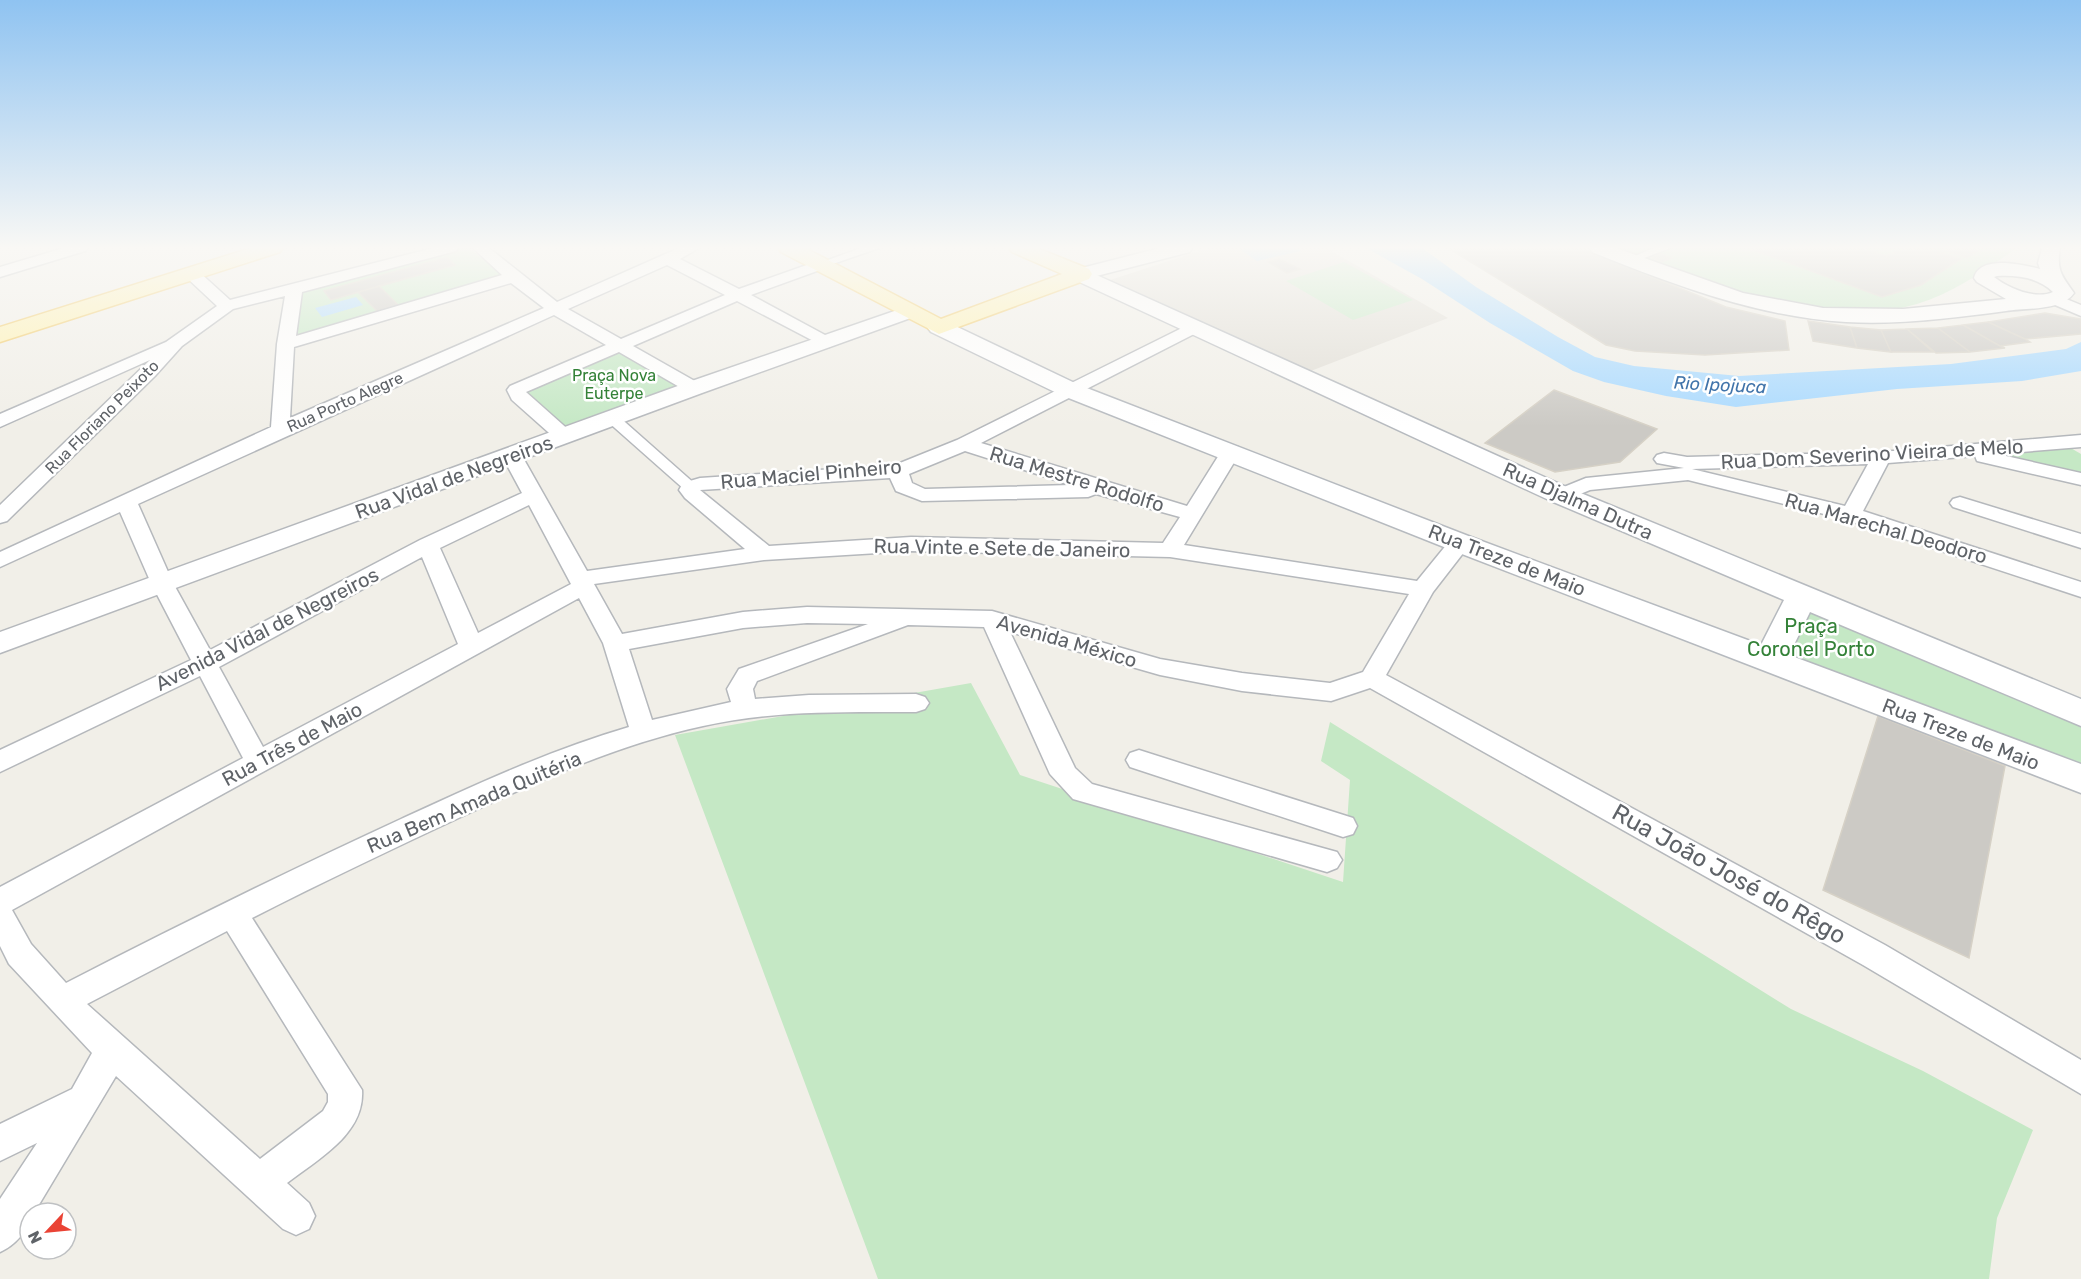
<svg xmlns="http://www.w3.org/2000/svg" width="2081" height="1279" font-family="Rubik,sans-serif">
	<rect width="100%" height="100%" fill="#f1efe8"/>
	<path fill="#e1ded6" d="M 1209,248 L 1326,248 L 1448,318 L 1303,374 L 1107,281 Z"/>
	<path fill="#c5e8c5" d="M 458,248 L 469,248 L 504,276 L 291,341 L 298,291 Z
		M 1611,248 L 2017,248 C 1985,270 1954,293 1917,304 C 1817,333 1703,282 1611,248 Z
		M 1344,262 L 1413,300 L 1353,320 L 1286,281 Z
		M 624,351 L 687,387 L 569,431 L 518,391 Z
		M 2069,447 L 2081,454 L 2081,476 L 1976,454 Z
		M 1796,597 L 2081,718 L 2081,774 L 1765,654 Z
		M 971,683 L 1020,775 L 1343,882 L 1350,780 L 1321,761 L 1330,722 L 1791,1009 L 1923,1071 L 2033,1130 L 1997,1218 L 1989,1279 L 878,1279 L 675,735 Z"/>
	<path fill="#aadaff" d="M 1248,248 L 1297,248 L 1301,251 L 1257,261 L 1241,250 Z
		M 1366,248 L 1422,248 L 1476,287 L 1558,337 L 1595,357 L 1634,366 L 1739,376 L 1951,364 L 2066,349 L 2081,342 L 2081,371 L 2022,381 L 1897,389 L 1736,407 L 1666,396 L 1604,382 L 1573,371 L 1490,323 L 1422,279 Z
		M 356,297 L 363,305 L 322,317 L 315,308 Z"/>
	<path fill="#cccac5" stroke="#d6d1c6" stroke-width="1.5" d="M 1448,248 L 1581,248 L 1726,307 L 1785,321 L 1789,350 L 1705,355 L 1635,351 L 1606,345 Z
		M 1748,248 L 1861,248 L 1886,256 L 1903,248 L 1930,248 L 1961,259 L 1921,285 L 1882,297 Z
		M 1949,248 L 1981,248 L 1967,258 L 1945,251 Z
		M 1657,252 L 1672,258 L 1662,262 L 1647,256 Z
		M 447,257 L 455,265 L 331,300 L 324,291 Z
		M 447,257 L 455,265 L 379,286 L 398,305 L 377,311 L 358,292 L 331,300 L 324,291 Z
		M 1279,259 L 1300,269 L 1287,273 L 1268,262 Z
		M 379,286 L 398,305 L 377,311 L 358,292 Z
		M 2045,313 L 2081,319 L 2081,334 L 2025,339 L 1988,322 Z
		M 1808,321 L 1850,327 L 1857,348 L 1813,341 Z
		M 1988,322 L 2025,339 L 2030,342 L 2000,346 L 1963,325 Z
		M 1963,325 L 2000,346 L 2005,348 L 1970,352 L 1938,328 Z
		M 1850,327 L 1881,330 L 1891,352 L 1857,348 Z
		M 1938,328 L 1970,352 L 1936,353 L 1907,329 Z
		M 1907,329 L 1933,352 L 1891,352 L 1881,330 Z
		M 1554,390 L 1657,429 L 1620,462 L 1555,472 L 1485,443 Z
		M 1878,716 L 2005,766 L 1969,958 L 1823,890 Z"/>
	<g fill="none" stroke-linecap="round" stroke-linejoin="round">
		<defs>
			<path id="pedestrian" d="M 861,248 L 879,248 L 827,266 L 817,264 Z
				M 1653,248 L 1670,248 L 1639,260 L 1633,257 Z
				M 612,414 L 617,415 L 695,484 L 698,487 L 695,490 L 685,490 L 607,421 L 607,415 Z"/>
			<path id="minor" d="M 64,248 L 87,248 L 85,251 L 0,277 L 0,267 Z
				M 433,248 L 458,248 L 456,251 L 302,292 L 296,336 L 502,275 L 473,248 L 489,248 L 557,302 L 679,248 L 699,248 L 680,259 L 739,289 L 818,261 L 828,261 L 831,264 L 828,267 L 751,295 L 838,342 L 829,347 L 823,346 L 737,301 L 633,346 L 700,384 L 703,388 L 700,392 L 688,392 L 619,352 L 526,392 L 571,432 L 574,436 L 564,442 L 557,440 L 512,400 L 507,390 L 510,386 L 606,345 L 554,315 L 138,504 L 173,583 L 210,650 L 420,540 L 522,493 L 502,456 L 505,452 L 519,452 L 522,456 L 587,571 L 745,549 L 685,498 L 679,490 L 683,483 L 700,478 L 895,465 L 957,440 L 1194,322 L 1202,327 L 1200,331 L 981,443 L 1187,506 L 1224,447 L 1238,447 L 1241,451 L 1184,545 L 1417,581 L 1452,538 L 1468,538 L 1471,543 L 1433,592 L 1386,675 L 1885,945 L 2081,1060 L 2081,1094 L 1863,965 L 1370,688 L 1331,701 L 1242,691 L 1160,675 L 1010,632 L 1075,768 L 1092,784 L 1337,852 L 1342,860 L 1337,868 L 1327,872 L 1073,799 L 1050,774 L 984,627 L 908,625 L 757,681 L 753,689 L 755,699 L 809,695 L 916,694 L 925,697 L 929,703 L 925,709 L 916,712 C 845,712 773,710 703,726 C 620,744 542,779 465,815 C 394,848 323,882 252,918 L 362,1090 C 365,1134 318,1159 287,1183 L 309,1203 L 315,1216 L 309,1229 L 296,1235 L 283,1229 L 116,1076 L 34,1213 L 30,1213 C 30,1230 14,1246 0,1252 L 0,1199 L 37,1143 L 0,1161 L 0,1124 L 72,1089 L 92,1053 L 9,964 L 0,946 L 0,887 L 243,758 L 200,676 L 0,772 L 0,750 L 191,660 L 151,583 L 120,512 L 0,567 L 0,552 L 271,427 L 277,344 L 285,296 L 233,309 L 182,346 L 155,376 L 7,521 L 0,523 L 0,505 L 150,360 L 0,427 L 0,414 L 166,342 L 217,306 L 186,277 L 184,274 L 186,271 L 198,271 L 230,300 ZM 667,265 L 725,295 L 621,339 L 568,309 ZM 511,283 L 544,308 L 290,418 L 294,347 ZM 965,451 L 1071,485 L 925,489 L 912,483 L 909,474 ZM 890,478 L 896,491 L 922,501 L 1088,497 L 1096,494 L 1180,517 L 1163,543 L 911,537 L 769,546 L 700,490 ZM 529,505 L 571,584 L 478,633 L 440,548 ZM 911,551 L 1170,557 L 1409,594 L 1363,672 L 1330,683 L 1242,673 L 1160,659 L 992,611 L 807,607 L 743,612 L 622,634 L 594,584 L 764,560 ZM 422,557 L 458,644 L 263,747 L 219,667 ZM 579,598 L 603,643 L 629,727 C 550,750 475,785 401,819 C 288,871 177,926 66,983 L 31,944 L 12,910 ZM 807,623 L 868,624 L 739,669 L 727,689 L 731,702 L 652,720 L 629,649 L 743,628 ZM 227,931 L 328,1094 L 328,1102 L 323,1111 L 260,1159 L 87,1004 Z
				M 2054,294 L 2081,305 L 2081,316 L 2048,302 L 2046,299 L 2048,296 Z
				M 2081,435 L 2081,447 L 1997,454 L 2081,473 L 2081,485 L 1977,461 L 1975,456 L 1888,463 L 1863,511 L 2081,582 L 2081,597 L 1844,519 L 1688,480 L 1590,490 L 1568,499 L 1554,499 L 1551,495 L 1554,491 L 1586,478 L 1684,468 L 1657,463 L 1654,459 L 1657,455 L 1664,453 L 1687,457 L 1881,452 ZM 1868,464 L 1845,506 L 1692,469 Z
				M 1960,497 L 2081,534 L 2081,548 L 1953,507 L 1950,503 L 1953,499 Z
				M 1139,750 L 1353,818 L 1357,826 L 1353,834 L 1343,837 L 1130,767 L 1126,760 L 1130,753 Z"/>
			<path id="tertiary" d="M 1160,248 L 1192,248 L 1190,252 L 1081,280 L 1071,274 L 1074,270 Z
				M 1590,248 L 1616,248 L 1743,293 L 1823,308 L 1903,309 L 2006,299 L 1977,282 L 1974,278 C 1980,254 2024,265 2040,269 L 2038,263 L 2042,248 L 2060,248 C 2056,270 2062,276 2074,293 C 2062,311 2025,308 2006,311 C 1953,318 1899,325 1846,322 C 1758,317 1674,285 1592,252 ZM 1997,276 C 2017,275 2038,277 2053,292 C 2035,300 2008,288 1994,277 Z
				M 909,306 L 916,308 L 919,312 L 916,316 L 702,393 L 0,653 L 0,632 L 686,383 Z"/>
			<path id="secondary" d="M 1081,268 L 1571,489 L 2081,699 L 2081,726 L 1810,612 L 1789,655 L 2081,764 L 2081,793 L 1449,549 L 1061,395 L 931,332 L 927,327 L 931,322 L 947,322 L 1079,385 L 1471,537 L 1761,645 L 1784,600 L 1551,501 L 1073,279 L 1070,274 L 1073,269 Z"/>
			<path id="primary" d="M 251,248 L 283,248 L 280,252 L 0,342 L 0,327 Z
				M 778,248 L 805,248 L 941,319 L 1062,274 L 1012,252 L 1009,248 L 1037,248 L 1089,269 L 1092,274 L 1089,279 L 939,334 L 781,252 Z"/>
		</defs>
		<use href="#pedestrian" stroke="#b5b8bc" stroke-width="3"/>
		<use href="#minor" stroke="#b5b8bc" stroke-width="3"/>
		<use href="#tertiary" stroke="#b5b8bc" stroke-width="3"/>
		<use href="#secondary" stroke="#b6babf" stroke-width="3"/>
		<use href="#primary" stroke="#f2c960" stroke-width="3"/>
		<use href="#pedestrian" fill="#fff" fill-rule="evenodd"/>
		<use href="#minor" fill="#fff" fill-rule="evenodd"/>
		<use href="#tertiary" fill="#fff" fill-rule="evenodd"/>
		<use href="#secondary" fill="#fff" fill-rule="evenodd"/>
		<use href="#primary" fill="#fff2af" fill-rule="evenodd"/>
	</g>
	<linearGradient id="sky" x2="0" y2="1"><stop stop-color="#8fc3f1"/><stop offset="0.58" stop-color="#f9f8f5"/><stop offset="1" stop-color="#f9f8f5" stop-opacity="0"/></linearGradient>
	<rect width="2081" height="427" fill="url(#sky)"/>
	<g text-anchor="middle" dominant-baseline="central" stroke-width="5" stroke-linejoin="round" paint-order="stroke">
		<g font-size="16" fill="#348238" stroke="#fff">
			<text x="614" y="375">Praça Nova<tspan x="614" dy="18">Euterpe</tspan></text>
		</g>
		<g font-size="16" fill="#5f6368" stroke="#fff">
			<text transform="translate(345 402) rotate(-24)">Rua Porto Alegre</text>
			<text transform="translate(102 417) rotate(-45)">Rua Floriano Peixoto</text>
		</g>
		<g font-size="18" font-style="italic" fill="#4174aa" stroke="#fff">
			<text transform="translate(1720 385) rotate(3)">Rio Ipojuca</text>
		</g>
		<g font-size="20" fill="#5f6368" stroke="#fff">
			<text transform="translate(1872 454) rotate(-3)">Rua Dom Severino Vieira de Melo</text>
			<text transform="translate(811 474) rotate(-5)">Rua Maciel Pinheiro</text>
			<text transform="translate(454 477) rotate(-20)">Rua Vidal de Negreiros</text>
			<text transform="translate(1077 479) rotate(17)">Rua Mestre Rodolfo</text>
			<text transform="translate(1578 501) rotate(24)">Rua Djalma Dutra</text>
			<text transform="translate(1886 528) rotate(16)">Rua Marechal Deodoro</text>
			<text transform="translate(1002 548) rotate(1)">Rua Vinte e Sete de Janeiro</text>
			<text transform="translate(1507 560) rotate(21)">Rua Treze de Maio</text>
			<text transform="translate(267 629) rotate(-27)">Avenida Vidal de Negreiros</text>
			<text transform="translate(1067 641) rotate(16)">Avenida México</text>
			<text transform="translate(1961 734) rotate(21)">Rua Treze de Maio</text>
			<text transform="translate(292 744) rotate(-28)">Rua Três de Maio</text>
			<text transform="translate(474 802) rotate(-23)">Rua Bem Amada Quitéria</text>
		</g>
		<g font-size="20" fill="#348238" stroke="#fff">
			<text x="1811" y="626">Praça<tspan x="1811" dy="23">Coronel Porto</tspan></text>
		</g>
		<g font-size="24" fill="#5f6368" stroke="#fff">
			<text transform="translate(1729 874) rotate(29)">Rua João José do Rêgo</text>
		</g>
	</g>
	<g transform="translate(48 1231) rotate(244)"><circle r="28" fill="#ffffff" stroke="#bfc1c3" stroke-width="1.5"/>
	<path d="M0-4.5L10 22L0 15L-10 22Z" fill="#ea4335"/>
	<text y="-9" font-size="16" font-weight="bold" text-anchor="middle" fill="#5f6368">N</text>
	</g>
</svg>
